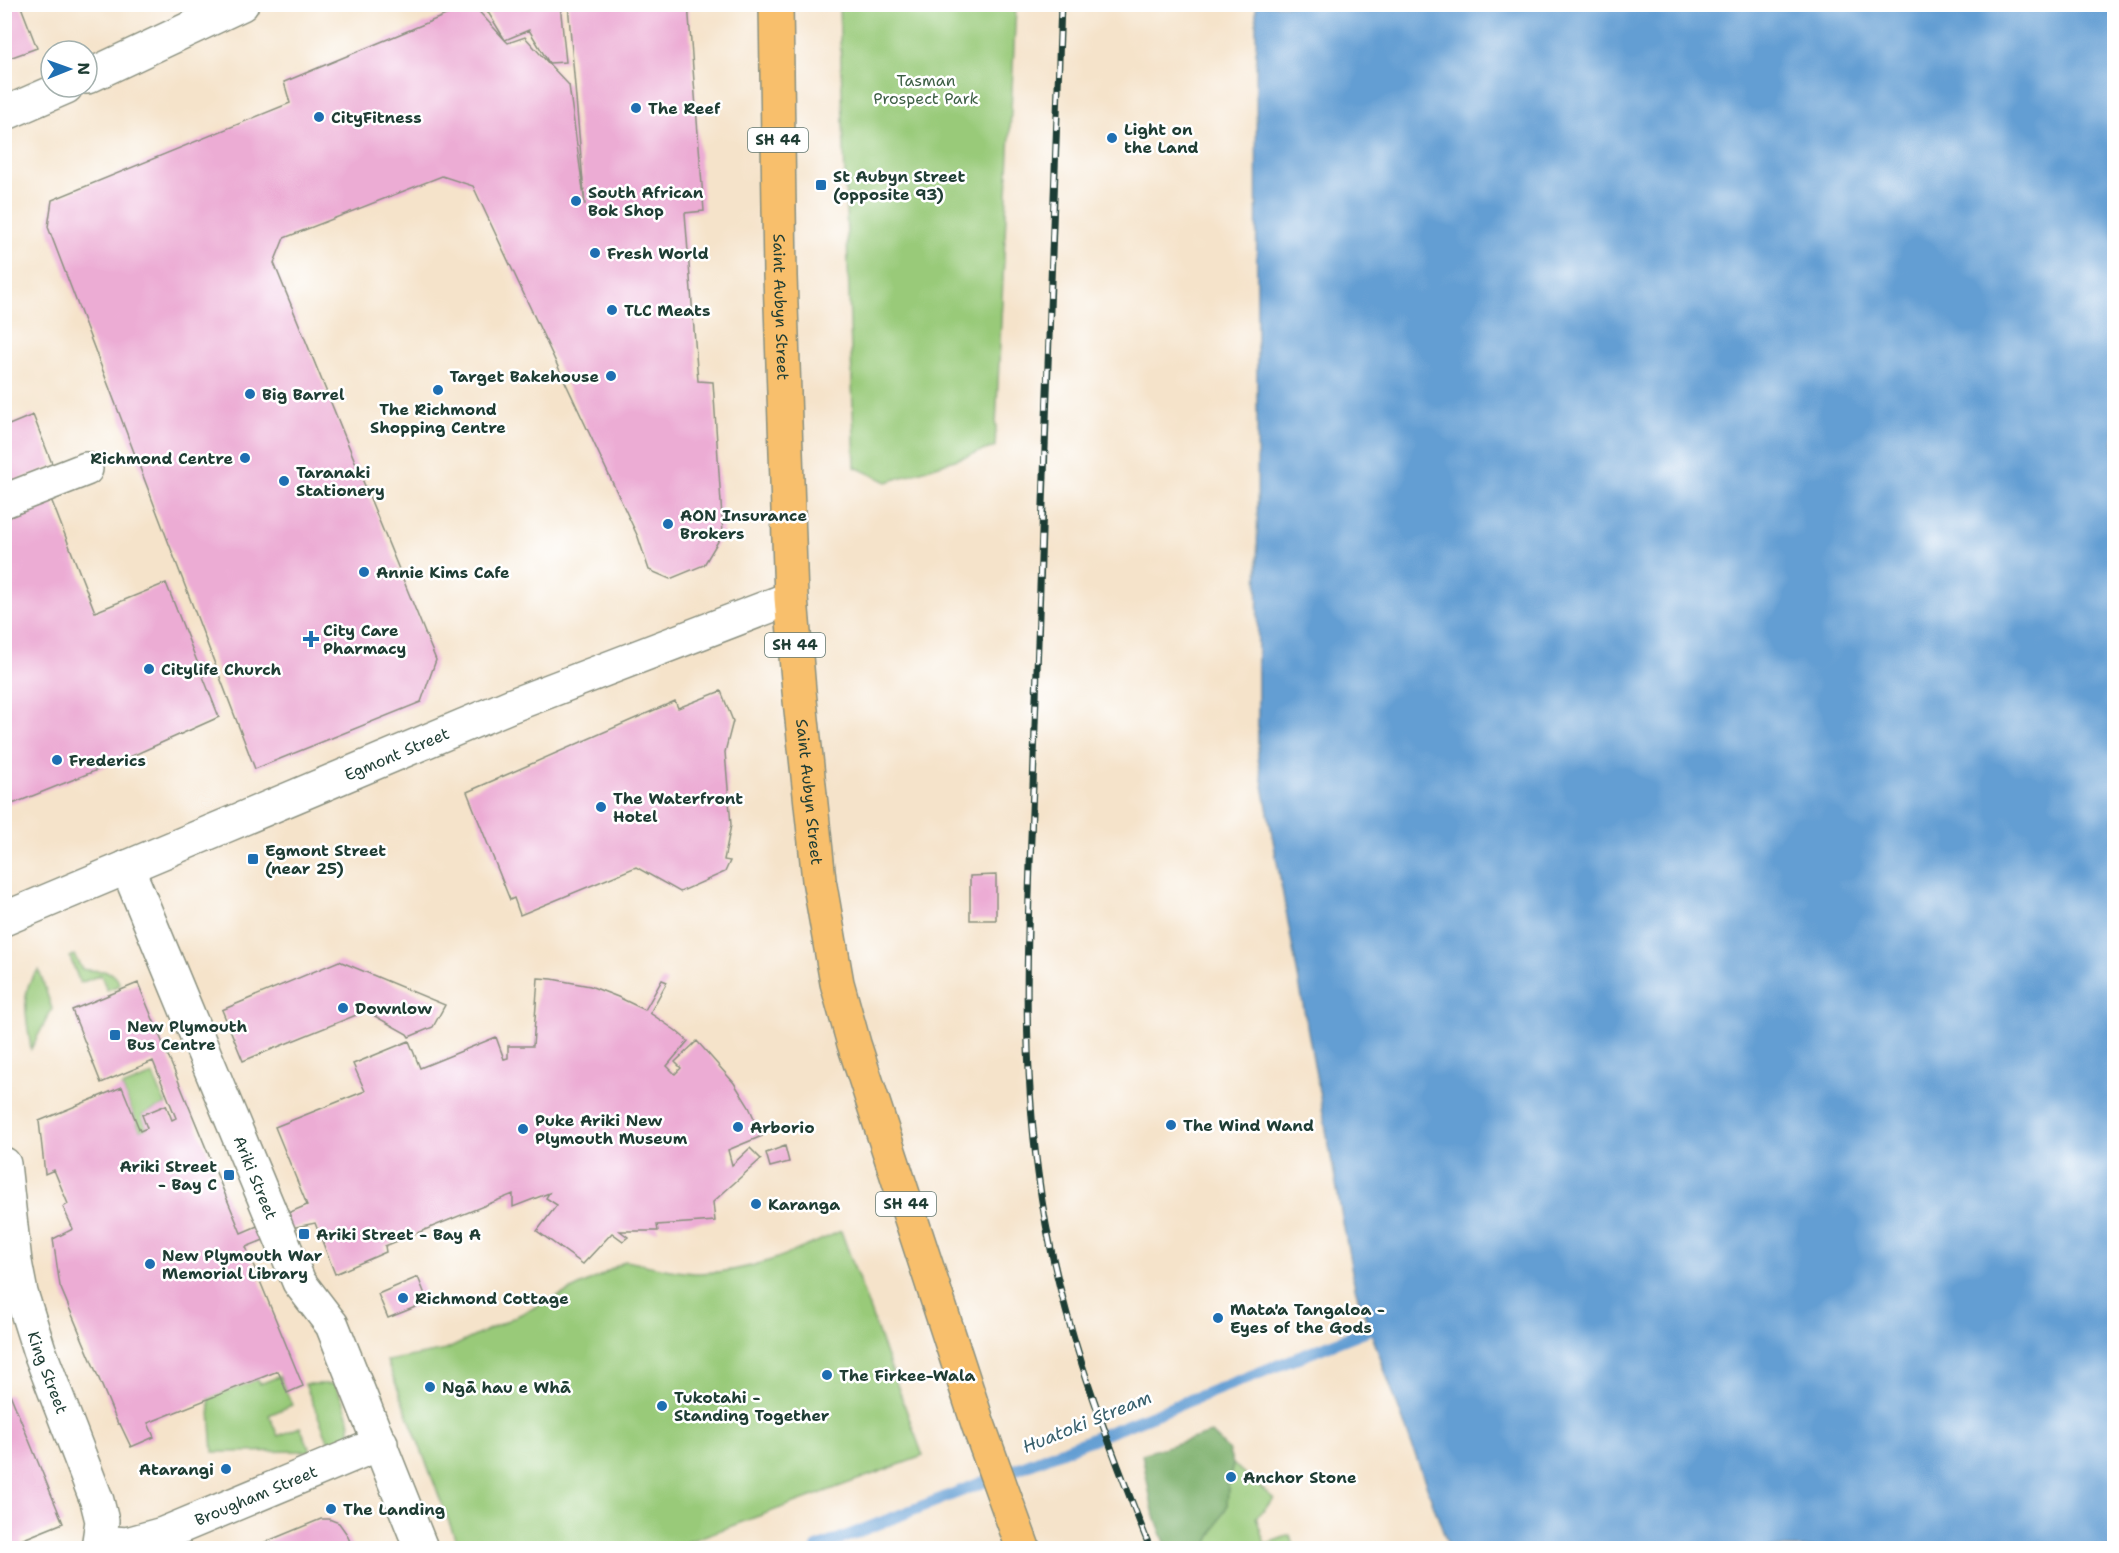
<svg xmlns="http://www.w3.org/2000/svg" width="2119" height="1553" font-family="'Shantell Sans',sans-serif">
	<rect width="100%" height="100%" fill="#fff"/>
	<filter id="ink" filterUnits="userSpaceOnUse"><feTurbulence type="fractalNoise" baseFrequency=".0167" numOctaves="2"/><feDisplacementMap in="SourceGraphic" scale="12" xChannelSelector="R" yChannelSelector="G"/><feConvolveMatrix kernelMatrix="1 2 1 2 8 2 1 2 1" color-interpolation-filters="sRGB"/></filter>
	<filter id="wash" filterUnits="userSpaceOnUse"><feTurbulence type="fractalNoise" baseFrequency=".008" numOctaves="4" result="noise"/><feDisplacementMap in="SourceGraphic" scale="24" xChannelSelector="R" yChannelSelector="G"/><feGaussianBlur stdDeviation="1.35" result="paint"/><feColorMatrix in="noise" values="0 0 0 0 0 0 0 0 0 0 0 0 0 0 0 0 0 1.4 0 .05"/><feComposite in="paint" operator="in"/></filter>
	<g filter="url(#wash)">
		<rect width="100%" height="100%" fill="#f5e3ca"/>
		<path fill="#99ca79" stroke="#5c8456" stroke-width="1.5" d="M 839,5 L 1016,5 L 995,447 L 887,482 L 855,467 Z
			M 74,955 L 82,969 C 97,973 113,965 120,985 L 107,990 L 101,975 L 80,983 L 70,957 Z
			M 39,970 L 52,1009 L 31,1049 C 28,1024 17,988 39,970 Z
			M 153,1075 L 166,1105 L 142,1115 L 147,1128 L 140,1131 L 122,1087 Z
			M 841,1231 L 923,1456 L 671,1548 L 459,1548 L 387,1361 L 446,1350 L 602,1275 L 625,1261 C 649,1265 675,1273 699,1273 C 750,1273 795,1252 841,1231 Z
			M 280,1376 L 292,1405 L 269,1415 L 278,1436 L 300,1427 L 311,1451 L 213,1452 L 209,1397 L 257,1379 L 260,1384 Z
			M 305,1384 L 335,1384 C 343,1402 354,1420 349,1440 L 332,1450 Z
			M 1233,1464 L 1274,1499 L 1256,1517 L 1265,1544 L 1290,1535 L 1294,1548 L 1205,1548 L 1227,1506 L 1228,1485 Z"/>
		<path fill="#7aae69" stroke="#4c764e" stroke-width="1.5" d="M 1211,1433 L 1228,1450 L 1233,1464 L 1228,1485 L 1227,1506 L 1205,1548 L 1167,1548 L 1153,1511 L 1142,1454 Z"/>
		<path fill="#639ed3" stroke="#416e84" stroke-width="1.5" d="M 1256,5 L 2114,5 L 2114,1548 L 1449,1548 L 1355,1288 L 1258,758 Z"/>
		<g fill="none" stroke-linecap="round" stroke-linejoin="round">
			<path stroke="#639ed3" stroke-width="12" d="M 817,1548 L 1370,1329"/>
		</g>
		<g id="blocks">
			<path fill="#ecacd4" d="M 14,4 L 20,4 L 37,48 L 4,60 L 4,8 Z
				M 483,4 L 560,4 L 566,62 L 549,63 L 529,30 L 505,40 L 508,43 L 525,37 L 550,65 L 569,85 L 585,205 L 568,4 L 688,4 L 704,211 L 685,213 L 698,381 L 713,382 L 723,533 L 704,565 L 670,579 L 649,570 L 638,537 L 473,186 L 442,176 L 284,238 L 274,263 L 436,660 L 421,702 L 255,769 L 48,227 L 52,200 L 290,103 L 284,82 L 470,5 L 473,5 L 505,40 Z
				M 33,415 L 53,466 L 4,485 L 4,427 Z
				M 51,499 L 95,612 L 166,583 L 219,717 L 132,756 L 15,803 L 4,803 L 4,517 Z
				M 721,691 L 733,721 L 725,752 L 731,825 L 724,860 L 730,861 L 725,872 L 680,892 L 636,867 L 520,915 L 514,898 L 510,900 L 467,792 L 675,701 L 678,708 Z
				M 996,875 L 996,920 L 970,920 L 970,876 Z
				M 339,961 L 445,1005 L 433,1027 L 409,1037 L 407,1034 L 366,1011 L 243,1061 L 222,1010 Z
				M 538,978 L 552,979 L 590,986 L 618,997 L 645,1010 L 662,980 L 667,982 L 650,1013 L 675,1030 L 688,1041 L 667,1066 L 675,1074 L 681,1068 L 675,1062 L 697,1041 L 734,1083 L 749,1107 L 762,1136 L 728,1150 L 732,1165 L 750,1148 L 761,1159 L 713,1202 L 715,1221 L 657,1225 L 658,1231 L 620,1231 L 628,1237 L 623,1241 L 612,1233 L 583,1264 L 537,1231 L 557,1205 L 546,1198 L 549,1193 L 513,1207 L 513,1194 L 385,1246 L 386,1252 L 335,1274 L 315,1223 L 296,1227 L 246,1247 L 303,1386 L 287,1393 L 278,1371 L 148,1423 L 154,1437 L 131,1447 L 120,1424 L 118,1424 L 60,1286 L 53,1239 L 73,1229 L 63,1207 L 68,1204 L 54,1170 L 45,1174 L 39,1121 L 122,1087 L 140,1131 L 147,1128 L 142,1115 L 166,1105 L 172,1120 L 176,1118 L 153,1061 L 101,1083 L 72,1010 L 138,983 L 241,1233 L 307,1205 L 275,1127 L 365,1091 L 353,1064 L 409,1041 L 420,1068 L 496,1037 L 504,1059 L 508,1058 L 508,1046 L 533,1046 Z
				M 785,1146 L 789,1162 L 770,1167 L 766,1153 Z
				M 418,1277 L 428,1302 L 388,1318 L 378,1294 Z
				M 10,1394 L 63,1523 L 21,1540 L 23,1546 L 17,1548 L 4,1548 L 4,1396 Z
				M 321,1519 L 329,1519 L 339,1523 L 346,1533 L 353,1548 L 251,1548 Z"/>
		</g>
	</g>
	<g filter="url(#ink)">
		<use href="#blocks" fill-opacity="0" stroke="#8a907f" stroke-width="1.5"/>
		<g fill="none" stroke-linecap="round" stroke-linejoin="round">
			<defs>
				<g id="minor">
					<path d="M 87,77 L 242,4"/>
					<path d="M 4,114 L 66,87"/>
					<path d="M 4,501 L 86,469"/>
					<path id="s1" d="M 127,867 L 299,1282 L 332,1325 L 421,1548"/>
					<path id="s2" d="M 4,919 L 510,706 L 791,598"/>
					<path id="s3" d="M 4,1164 L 15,1262 L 21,1293 L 39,1350 L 97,1501 L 102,1521 L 98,1548"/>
					<path id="s4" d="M 100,1542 L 127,1544 L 163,1534 L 381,1443"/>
				</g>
				<g id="highway">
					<path id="s5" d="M 776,4 L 780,276 L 791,598 L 799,691 L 819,880 L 837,983 L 854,1044 L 978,1424 L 1023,1548"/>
				</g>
			</defs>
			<use href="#minor" stroke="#8a907f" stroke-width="36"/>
			<use href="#highway" stroke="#8a907f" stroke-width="36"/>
			<use href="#minor" stroke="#fff" stroke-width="33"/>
			<use href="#highway" stroke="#f8bf6c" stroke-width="33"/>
			<defs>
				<path id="rail" d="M 1061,4 C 1052,245 1043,486 1035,726 C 1031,875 1018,1026 1038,1173 C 1054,1303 1102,1428 1150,1548"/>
			</defs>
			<use href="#rail" stroke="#1f3d34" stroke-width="7"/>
			<use href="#rail" stroke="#fff" stroke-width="4.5" stroke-dasharray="14" stroke-linecap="butt"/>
		</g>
	</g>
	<g fill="#1f6fb2" stroke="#fff" stroke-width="2">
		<circle cx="636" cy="108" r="6"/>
		<circle cx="319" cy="117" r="6"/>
		<circle cx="1112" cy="138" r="6"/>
		<rect x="815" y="179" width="12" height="12" rx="3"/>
		<circle cx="576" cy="201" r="6"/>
		<circle cx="595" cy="253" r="6"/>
		<circle cx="612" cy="310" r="6"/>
		<circle cx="611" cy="376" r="6"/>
		<circle cx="438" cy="390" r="6"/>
		<circle cx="250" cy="394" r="6"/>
		<circle cx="245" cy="458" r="6"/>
		<circle cx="284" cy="481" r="6"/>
		<circle cx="668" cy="524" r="6"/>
		<circle cx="364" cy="572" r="6"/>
		<path d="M308 630h6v6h6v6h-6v6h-6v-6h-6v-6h6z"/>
		<circle cx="149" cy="669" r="6"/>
		<circle cx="57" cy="760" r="6"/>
		<circle cx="601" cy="807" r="6"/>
		<rect x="247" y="853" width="12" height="12" rx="3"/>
		<circle cx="343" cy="1008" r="6"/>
		<rect x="109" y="1029" width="12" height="12" rx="3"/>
		<circle cx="1171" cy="1125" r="6"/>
		<circle cx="738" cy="1127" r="6"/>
		<circle cx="523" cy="1129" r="6"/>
		<rect x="223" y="1169" width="12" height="12" rx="3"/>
		<circle cx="756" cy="1204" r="6"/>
		<rect x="298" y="1228" width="12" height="12" rx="3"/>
		<circle cx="150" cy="1264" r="6"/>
		<circle cx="403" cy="1298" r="6"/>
		<circle cx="1218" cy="1318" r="6"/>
		<circle cx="827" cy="1375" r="6"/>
		<circle cx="430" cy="1387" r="6"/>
		<circle cx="662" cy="1406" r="6"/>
		<circle cx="226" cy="1469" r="6"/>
		<circle cx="1231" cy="1477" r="6"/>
		<circle cx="331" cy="1509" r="6"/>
	</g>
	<g text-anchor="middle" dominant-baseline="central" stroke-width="5" stroke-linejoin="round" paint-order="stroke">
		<g fill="#fff" stroke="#627771" stroke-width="1.5">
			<rect x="748" y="128" width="60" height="24" rx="4.5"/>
			<rect x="765" y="633" width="60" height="24" rx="4.5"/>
			<rect x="876" y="1192" width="60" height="24" rx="4.5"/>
		</g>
		<g font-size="15" font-weight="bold" fill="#1f3d34">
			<text x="778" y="140">SH 44</text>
			<text x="795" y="645">SH 44</text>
			<text x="906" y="1204">SH 44</text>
		</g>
		<g font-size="16" fill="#3e6045" stroke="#fff">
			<text x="926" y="80">Tasman<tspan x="926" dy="18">Prospect Park</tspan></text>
		</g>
		<g font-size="16" font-weight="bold" fill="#1f3d34" stroke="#fff" text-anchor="start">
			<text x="648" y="108">The Reef</text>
			<text x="331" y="117">CityFitness</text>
			<text x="1124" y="129">Light on<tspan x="1124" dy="18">the Land</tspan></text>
			<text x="833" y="176">St Aubyn Street<tspan x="833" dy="18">(opposite 93)</tspan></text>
			<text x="588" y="192">South African<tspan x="588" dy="18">Bok Shop</tspan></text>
			<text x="607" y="253">Fresh World</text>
			<text x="624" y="310">TLC Meats</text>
			<text x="599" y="376" text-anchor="end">Target Bakehouse</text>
			<text x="262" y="394">Big Barrel</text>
			<text x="438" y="409" text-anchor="middle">The Richmond<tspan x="438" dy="18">Shopping Centre</tspan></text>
			<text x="233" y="458" text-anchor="end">Richmond Centre</text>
			<text x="296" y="472">Taranaki<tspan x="296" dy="18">Stationery</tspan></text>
			<text x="680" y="515">AON Insurance<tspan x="680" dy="18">Brokers</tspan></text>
			<text x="376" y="572">Annie Kims Cafe</text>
			<text x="323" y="630">City Care<tspan x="323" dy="18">Pharmacy</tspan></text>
			<text x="161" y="669">Citylife Church</text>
			<text x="69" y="760">Frederics</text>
			<text x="613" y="798">The Waterfront<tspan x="613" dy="18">Hotel</tspan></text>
			<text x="265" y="850">Egmont Street<tspan x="265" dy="18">(near 25)</tspan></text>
			<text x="355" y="1008">Downlow</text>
			<text x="127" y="1026">New Plymouth<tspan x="127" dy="18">Bus Centre</tspan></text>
			<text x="535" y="1120">Puke Ariki New<tspan x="535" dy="18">Plymouth Museum</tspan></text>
			<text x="1183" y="1125">The Wind Wand</text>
			<text x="750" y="1127">Arborio</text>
			<text x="217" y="1166" text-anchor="end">Ariki Street<tspan x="217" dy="18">- Bay C</tspan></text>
			<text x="768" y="1204">Karanga</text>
			<text x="316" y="1234">Ariki Street - Bay A</text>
			<text x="162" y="1255">New Plymouth War<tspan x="162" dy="18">Memorial Library</tspan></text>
			<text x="415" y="1298">Richmond Cottage</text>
			<text x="1230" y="1309">Mata'a Tangaloa -<tspan x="1230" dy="18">Eyes of the Gods</tspan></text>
			<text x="839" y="1375">The Firkee-Wala</text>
			<text x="442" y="1387">Ngā hau e Whā</text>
			<text x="674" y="1397">Tukotahi -<tspan x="674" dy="18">Standing Together</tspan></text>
			<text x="214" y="1469" text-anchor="end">Atarangi</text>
			<text x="1243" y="1477">Anchor Stone</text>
			<text x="343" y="1509">The Landing</text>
		</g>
		<g font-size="16" fill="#1f3d34" stroke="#fff">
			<text stroke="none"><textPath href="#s5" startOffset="303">Saint Aubyn Street</textPath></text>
			<text stroke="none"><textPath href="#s2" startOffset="426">Egmont Street</textPath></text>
			<text stroke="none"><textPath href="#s5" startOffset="789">Saint Aubyn Street</textPath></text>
			<text stroke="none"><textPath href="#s1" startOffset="336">Ariki Street</textPath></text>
			<text stroke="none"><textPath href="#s3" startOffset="214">King Street</textPath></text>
			<text stroke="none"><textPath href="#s4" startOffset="165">Brougham Street</textPath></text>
		</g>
		<g font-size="18" font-style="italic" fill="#375f6c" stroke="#fff">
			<text transform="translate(1087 1422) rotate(-22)">Huatoki Stream</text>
		</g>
	</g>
	<rect width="2119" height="1553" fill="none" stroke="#fff" stroke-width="24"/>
	<g transform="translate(69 69) rotate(89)"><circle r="28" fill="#ffffff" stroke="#a5b1ae" stroke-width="1.5"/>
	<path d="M0-4.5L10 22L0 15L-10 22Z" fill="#1f6fb2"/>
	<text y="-9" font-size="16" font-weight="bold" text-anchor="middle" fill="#1f3d34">N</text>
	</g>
</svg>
